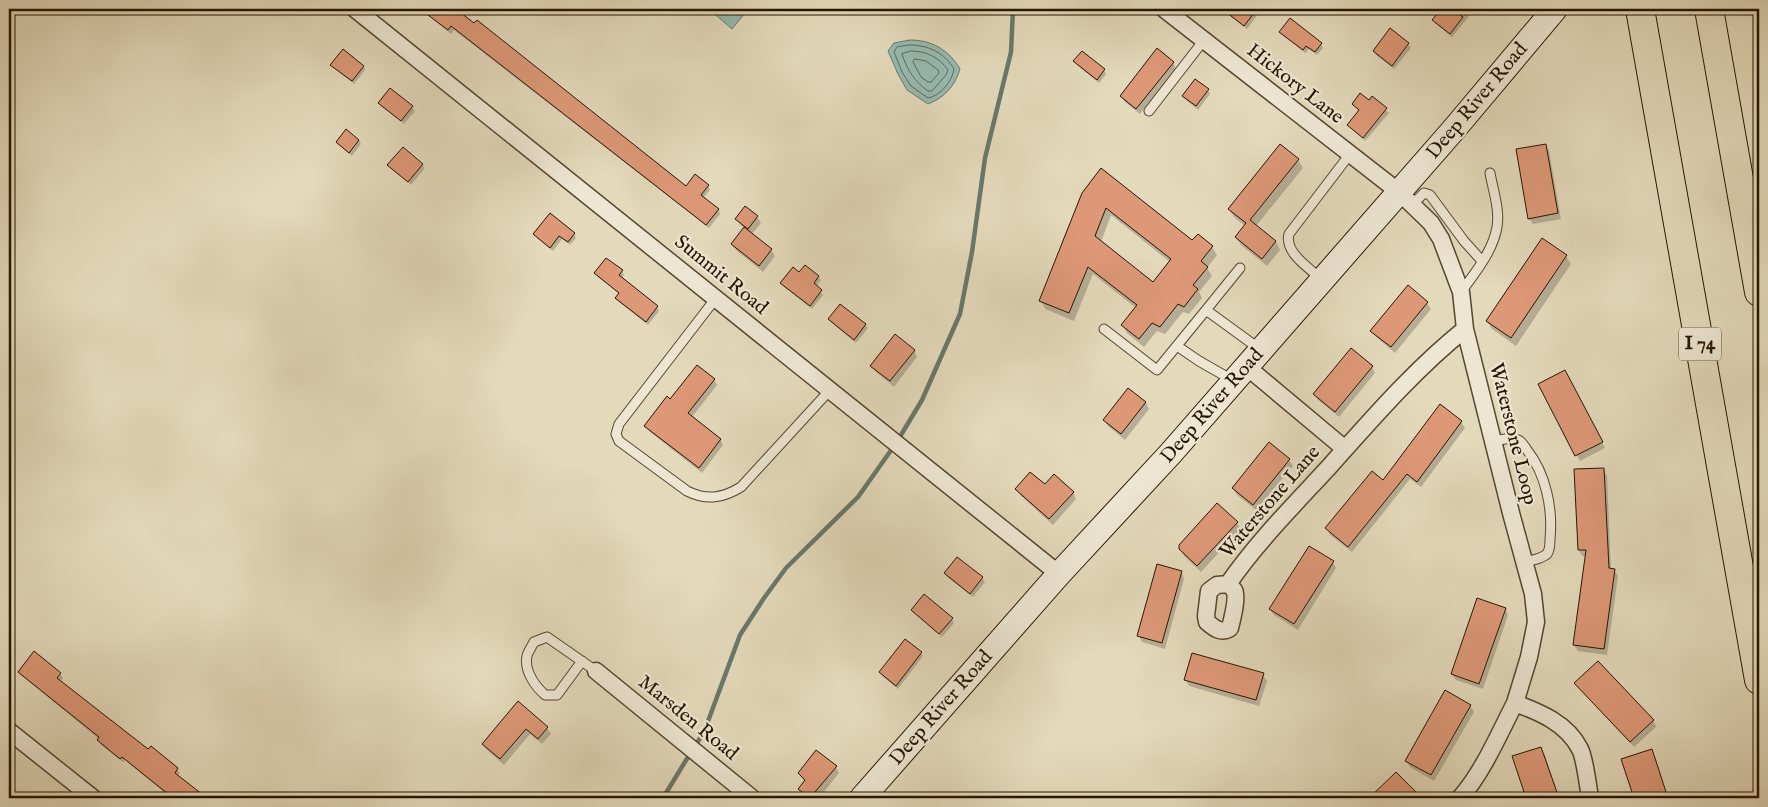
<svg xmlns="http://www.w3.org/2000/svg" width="1768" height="807" font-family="'IM FELL English',serif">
	<rect width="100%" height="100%" fill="#e3d9bb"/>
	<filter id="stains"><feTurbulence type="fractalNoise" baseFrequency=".004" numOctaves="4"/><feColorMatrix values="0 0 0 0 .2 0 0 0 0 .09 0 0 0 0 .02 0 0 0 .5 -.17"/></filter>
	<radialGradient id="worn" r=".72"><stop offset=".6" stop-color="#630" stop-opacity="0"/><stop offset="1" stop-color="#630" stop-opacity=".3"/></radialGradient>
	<path fill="#95bab0" stroke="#69786a" d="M 709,9 L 748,9 L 732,29 Z
		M 910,40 C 932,40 949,50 960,69 C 955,86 944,98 928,104 L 907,90 L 898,74 L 888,51 L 894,43 Z"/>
	<path fill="#0003" fill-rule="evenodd" d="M 420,9 L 455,9 L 687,187 L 708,186 L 710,190 L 703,198 L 718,209 L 720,214 L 709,228 L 454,30 L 451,34 Z
		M 1073,9 L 1086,9 L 1081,15 Z
		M 1221,9 L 1262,9 L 1247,29 Z
		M 1442,9 L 1475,9 L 1452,37 L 1436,24 L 1434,20 Z
		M 1291,19 L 1321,44 L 1323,48 L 1317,55 L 1309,49 L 1305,53 L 1283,35 L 1281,32 Z
		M 1391,30 L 1408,44 L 1411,48 L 1394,69 L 1376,55 L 1374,51 Z
		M 1075,61 L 1104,70 L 1106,74 L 1099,83 L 1077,65 Z
		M 1173,63 L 1176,69 L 1140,114 L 1125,102 L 1121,96 Z
		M 332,65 L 363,66 L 365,70 L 354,84 L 334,68 Z
		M 390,90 L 412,107 L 415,111 L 404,124 L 382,107 L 380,103 Z
		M 1208,90 L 1210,94 L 1198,110 L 1186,100 L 1183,96 Z
		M 1372,98 L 1389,113 L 1365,141 L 1349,125 L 1360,112 L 1353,104 L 1369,102 Z
		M 359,140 L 361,144 L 352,156 L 340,146 L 337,143 Z
		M 1281,145 L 1298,160 L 1303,168 L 1256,226 L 1276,242 L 1280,250 L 1267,266 L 1241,245 L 1236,237 L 1245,226 L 1234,217 L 1229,209 Z
		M 1545,145 L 1549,151 L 1561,219 L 1533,224 L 1529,218 Z
		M 389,165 L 422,165 L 425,168 L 411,185 L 391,169 Z
		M 1083,193 L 1193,242 L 1212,247 L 1217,255 L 1207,268 L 1212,276 L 1199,292 L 1202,298 L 1189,314 L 1183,312 L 1165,334 L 1157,331 L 1144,347 L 1127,333 L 1123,325 L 1136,308 L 1093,274 L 1074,321 L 1045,309 L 1041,301 ZM 1111,215 L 1170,262 L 1153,283 L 1101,242 Z
		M 757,217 L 761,223 L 751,235 L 771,250 L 775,256 L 763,272 L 736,250 L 732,244 L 744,229 L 736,219 Z
		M 535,234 L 574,234 L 576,238 L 570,245 L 562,239 L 553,251 L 537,238 Z
		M 1542,239 L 1566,256 L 1571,264 L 1516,346 L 1492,329 L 1487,321 Z
		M 622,271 L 624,275 L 621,279 L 657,307 L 659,311 L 648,325 L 619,302 L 616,298 L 620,294 L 598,277 L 596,273 Z
		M 799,274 L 818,277 L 821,280 L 816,287 L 823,295 L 812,309 L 784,287 L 782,283 Z
		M 1408,287 L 1427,303 L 1431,309 L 1395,353 L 1376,337 L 1372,331 Z
		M 829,320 L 865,325 L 868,328 L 856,343 L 832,323 Z
		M 914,350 L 917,357 L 894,387 L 876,372 L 872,366 Z
		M 1372,367 L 1375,373 L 1339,417 L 1318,400 L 1315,394 Z
		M 1568,378 L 1605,448 L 1580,461 L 1577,455 Z
		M 714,380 L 717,385 L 692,417 L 720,439 L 723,445 L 702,473 L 649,431 L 646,426 L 671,401 Z
		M 1128,389 L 1146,403 L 1149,409 L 1125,440 L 1108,426 L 1104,420 Z
		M 1461,422 L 1465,428 L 1421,487 L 1410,479 L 1352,552 L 1330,535 L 1327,528 L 1383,482 Z
		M 1270,444 L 1289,460 L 1293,466 L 1256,510 L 1237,495 L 1233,488 Z
		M 1603,469 L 1607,476 L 1611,569 L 1614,570 L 1618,576 L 1607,655 L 1578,651 L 1574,645 L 1587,556 L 1582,556 L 1579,550 Z
		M 1045,486 L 1073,492 L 1076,499 L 1053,525 L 1020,495 L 1017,489 Z
		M 1217,505 L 1237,523 L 1241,529 L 1201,572 L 1184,556 L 1180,549 Z
		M 957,558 L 982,578 L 985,582 L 973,597 L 947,577 L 945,574 Z
		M 1333,562 L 1336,568 L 1298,630 L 1274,615 L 1270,609 Z
		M 1181,572 L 1184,579 L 1165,649 L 1142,642 L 1139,636 Z
		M 1505,609 L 1508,615 L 1483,689 L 1456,680 L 1452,674 Z
		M 912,610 L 952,619 L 954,623 L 942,637 L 915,614 Z
		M 921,653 L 923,656 L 898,689 L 882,676 L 880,672 Z
		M 19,672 L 60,674 L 63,678 L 60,682 L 148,750 L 177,769 L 180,773 L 177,776 L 205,798 L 171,798 L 125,760 L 123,762 L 101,745 L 98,740 L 99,739 L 22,676 Z
		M 1263,675 L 1267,681 L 1259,706 L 1189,686 L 1186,680 Z
		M 1576,683 L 1653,720 L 1656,727 L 1634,747 L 1580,689 Z
		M 518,703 L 547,728 L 551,734 L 542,744 L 530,734 L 504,765 L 487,750 L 483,744 Z
		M 1470,706 L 1474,712 L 1434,781 L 1410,767 L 1406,761 Z
		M 1540,748 L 1545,755 L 1559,798 L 1527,798 L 1513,757 Z
		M 1652,751 L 1655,757 L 1668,798 L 1635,798 L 1623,760 Z
		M 836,767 L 839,773 L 819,798 L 807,798 L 803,795 L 800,789 L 805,782 L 799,774 Z
		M 9,790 L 17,798 L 9,798 Z"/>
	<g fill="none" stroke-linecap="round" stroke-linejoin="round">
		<path stroke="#5e6858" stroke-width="1" d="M 910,45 C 928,45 945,53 954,69 C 952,82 940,96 928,98 L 911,86 L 902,72 L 894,52 L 897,47 Z
			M 911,51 C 926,51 939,57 948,70 L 946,75 L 932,91 L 928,91 C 915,82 907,70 902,54 Z
			M 915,59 L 926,61 L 938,70 L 939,73 L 931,82 L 928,82 L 921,77 L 913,62 Z"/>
		<path stroke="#69786a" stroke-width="4.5" d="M 898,440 L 922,400 L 960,314 L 972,252 L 985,158 L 1011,52 L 1013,9
			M 695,746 L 704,732 L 740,635 L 764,598 L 786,568 L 858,497 L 894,446
			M 663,798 L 691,752"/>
	</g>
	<path fill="#dd9877" stroke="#261500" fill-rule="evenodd" d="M 420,9 L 456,9 L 474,23 L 477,20 L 686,186 L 695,174 L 709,185 L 701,195 L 719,209 L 706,225 L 451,26 L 448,30 Z
		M 1222,9 L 1257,9 L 1244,26 Z
		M 1441,9 L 1452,9 L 1463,17 L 1450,34 L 1432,20 Z
		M 1290,18 L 1322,43 L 1315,52 L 1306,46 L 1303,50 L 1279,32 Z
		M 1390,28 L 1409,43 L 1392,66 L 1373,51 Z
		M 1157,48 L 1174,62 L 1136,109 L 1120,96 Z
		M 343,49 L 364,66 L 352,81 L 330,65 Z
		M 1082,51 L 1105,69 L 1097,80 L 1073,61 Z
		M 1195,79 L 1209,89 L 1196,106 L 1182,96 Z
		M 390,88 L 413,106 L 401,121 L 378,103 Z
		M 1360,93 L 1369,100 L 1372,96 L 1387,108 L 1363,138 L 1347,125 L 1359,110 L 1352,104 Z
		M 346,129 L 359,140 L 349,153 L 336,142 Z
		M 1280,144 L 1299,159 L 1250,220 L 1276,241 L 1262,259 L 1235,237 L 1246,223 L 1228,209 Z
		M 1546,144 L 1558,213 L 1528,219 L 1516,149 Z
		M 403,147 L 423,164 L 408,182 L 387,165 Z
		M 1101,168 L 1192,240 L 1198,234 L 1213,246 L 1201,261 L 1208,267 L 1193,285 L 1198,289 L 1184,307 L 1178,304 L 1160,327 L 1152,323 L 1139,339 L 1121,325 L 1137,305 L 1088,267 L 1069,313 L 1039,301 L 1082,193 ZM 1106,208 L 1171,259 L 1153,282 L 1095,236 Z
		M 745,206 L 758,216 L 748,229 L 735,219 Z
		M 550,213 L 575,233 L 568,242 L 559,236 L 550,248 L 533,234 Z
		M 744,227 L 772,249 L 759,266 L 731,244 Z
		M 1542,238 L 1567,255 L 1511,338 L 1486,321 Z
		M 606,258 L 623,270 L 619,275 L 658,306 L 646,322 L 615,298 L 619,293 L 594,273 Z
		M 805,265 L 819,276 L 814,283 L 822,290 L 810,306 L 780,283 L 793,267 L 799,272 Z
		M 1408,285 L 1428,302 L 1391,347 L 1370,331 Z
		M 840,304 L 866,324 L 854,340 L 828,319 Z
		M 895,334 L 915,350 L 890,381 L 870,366 Z
		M 1351,348 L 1373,366 L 1335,412 L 1313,394 Z
		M 697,365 L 715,379 L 688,413 L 721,439 L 699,468 L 644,426 L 667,396 L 670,399 Z
		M 1565,370 L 1603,442 L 1575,456 L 1538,384 Z
		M 1128,388 L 1146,402 L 1121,434 L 1103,420 Z
		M 1440,404 L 1462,421 L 1417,482 L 1407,474 L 1348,547 L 1325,528 L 1372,471 L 1383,480 Z
		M 1269,442 L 1290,459 L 1253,505 L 1232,488 Z
		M 1604,468 L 1609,568 L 1615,569 L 1604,649 L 1573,645 L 1586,550 L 1578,550 L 1574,469 Z
		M 1030,472 L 1045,484 L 1054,474 L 1074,492 L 1049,519 L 1015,489 Z
		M 1217,503 L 1238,522 L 1197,566 L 1179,549 L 1179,545 Z
		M 1309,546 L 1334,561 L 1294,624 L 1269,609 Z
		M 957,557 L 983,577 L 970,594 L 944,573 Z
		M 1157,564 L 1182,571 L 1162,643 L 1137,636 Z
		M 924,594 L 953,618 L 939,634 L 911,610 Z
		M 1477,598 L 1506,608 L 1479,684 L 1451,674 Z
		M 905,639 L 922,652 L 896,686 L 879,672 Z
		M 34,651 L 61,673 L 57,678 L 148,749 L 151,746 L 178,768 L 175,773 L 207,798 L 173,798 L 122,757 L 120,759 L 97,740 L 99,737 L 18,672 Z
		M 1192,653 L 1264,673 L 1256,700 L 1184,680 Z
		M 1598,661 L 1654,720 L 1630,742 L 1574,683 Z
		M 1445,690 L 1471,705 L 1431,775 L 1405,761 Z
		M 518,701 L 548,727 L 538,739 L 526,729 L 500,759 L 482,744 Z
		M 1541,747 L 1559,798 L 1526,798 L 1512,756 Z
		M 1652,749 L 1668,798 L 1634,798 L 1621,759 Z
		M 816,750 L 837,766 L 810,798 L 798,789 L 805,780 L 798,773 Z
		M 1396,772 L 1422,798 L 1369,798 Z"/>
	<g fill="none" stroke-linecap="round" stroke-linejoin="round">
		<defs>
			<path id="lane" d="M 1149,111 L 1204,40
				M 1413,204 L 1424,193 L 1430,195 L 1464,241 L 1482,261
				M 1240,268 L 1206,310 L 1261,350
				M 1322,280 C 1310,268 1284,253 1289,234 L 1350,154
				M 1461,292 C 1475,273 1493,251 1497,227 C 1500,210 1493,190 1490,173
				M 716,298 L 619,424 L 616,434 L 619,441 L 687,491 C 707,501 723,498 741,487 L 830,390
				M 1104,329 L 1157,370 L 1206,310
				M 1177,346 L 1199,361 L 1234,381
				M 1493,441 C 1501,440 1512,436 1520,441 C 1523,443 1525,447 1527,450 C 1546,474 1553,509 1550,539 C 1550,544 1550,550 1547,554 C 1541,559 1532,560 1525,562
				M 582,661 L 557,695 L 545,695 C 535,686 524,671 527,656 C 528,652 532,646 534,642 L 547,637 L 596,671"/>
			<path id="street" d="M 355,9 L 1059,574
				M 1164,9 L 1399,192 L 1431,223 L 1441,239 L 1461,292 L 1465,329 L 1511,513 L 1533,594 L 1536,622 L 1529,657 L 1515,703
				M 1247,367 L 1345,449
				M 1228,584 C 1230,586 1233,588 1234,590 C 1238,597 1232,620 1230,628 C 1221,634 1214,628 1207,622 L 1206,616 L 1209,591 L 1217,585 L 1228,584 C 1257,542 1294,505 1329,467 C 1372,419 1415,369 1465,329
				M 596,671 L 752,798
				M 9,731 L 93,798
				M 1460,798 C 1483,772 1499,734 1515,703 C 1539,712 1567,723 1580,749 C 1585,759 1588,786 1590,798"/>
			<path id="secondary" d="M 862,798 L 1059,574 L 1171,453 L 1455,128 L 1555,9"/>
			<path id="highway" d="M 1640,9 L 1759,680
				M 1709,9 L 1759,292"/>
		</defs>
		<use href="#lane" stroke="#55462f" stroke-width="11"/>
		<use href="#street" stroke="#55462f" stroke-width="19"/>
		<use href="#secondary" stroke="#261500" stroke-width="26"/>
		<use href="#highway" stroke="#261500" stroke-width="30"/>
		<use href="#lane" stroke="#ede6d3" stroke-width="9"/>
		<use href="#street" stroke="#ede6d3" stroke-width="16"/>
		<use href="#secondary" stroke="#ede6d3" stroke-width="24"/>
		<use href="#highway" stroke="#e3d9bb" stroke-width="28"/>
	</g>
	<g text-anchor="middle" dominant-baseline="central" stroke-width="4.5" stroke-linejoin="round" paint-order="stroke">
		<rect fill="#ede6d3" stroke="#62543f" stroke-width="1" x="1679" y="327.5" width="42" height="33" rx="4"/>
		<g font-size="19" font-weight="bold" fill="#261500">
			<text x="1700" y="344">I 74</text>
		</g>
		<g font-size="20" fill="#261500" stroke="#ede6d3">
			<text transform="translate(1295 84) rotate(38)">Hickory Lane</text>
			<text transform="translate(1477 101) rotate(-50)">Deep River Road</text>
			<text transform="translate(721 275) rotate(39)">Summit Road</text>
			<text transform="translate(1212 406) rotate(-49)">Deep River Road</text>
			<text transform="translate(1513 434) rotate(76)">Waterstone Loop</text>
			<text transform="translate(1270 502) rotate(-49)">Waterstone Lane</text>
			<text transform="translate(941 708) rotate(-49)">Deep River Road</text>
			<text transform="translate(688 718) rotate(39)">Marsden Road</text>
		</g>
	</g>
	<rect width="1768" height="807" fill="none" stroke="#e3d9bb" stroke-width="30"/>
	<rect x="10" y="10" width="1748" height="787" fill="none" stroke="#261500" stroke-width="2.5"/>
	<rect x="15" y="15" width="1738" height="777" fill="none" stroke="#261500"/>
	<rect width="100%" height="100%" filter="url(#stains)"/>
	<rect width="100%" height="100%" fill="url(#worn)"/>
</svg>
